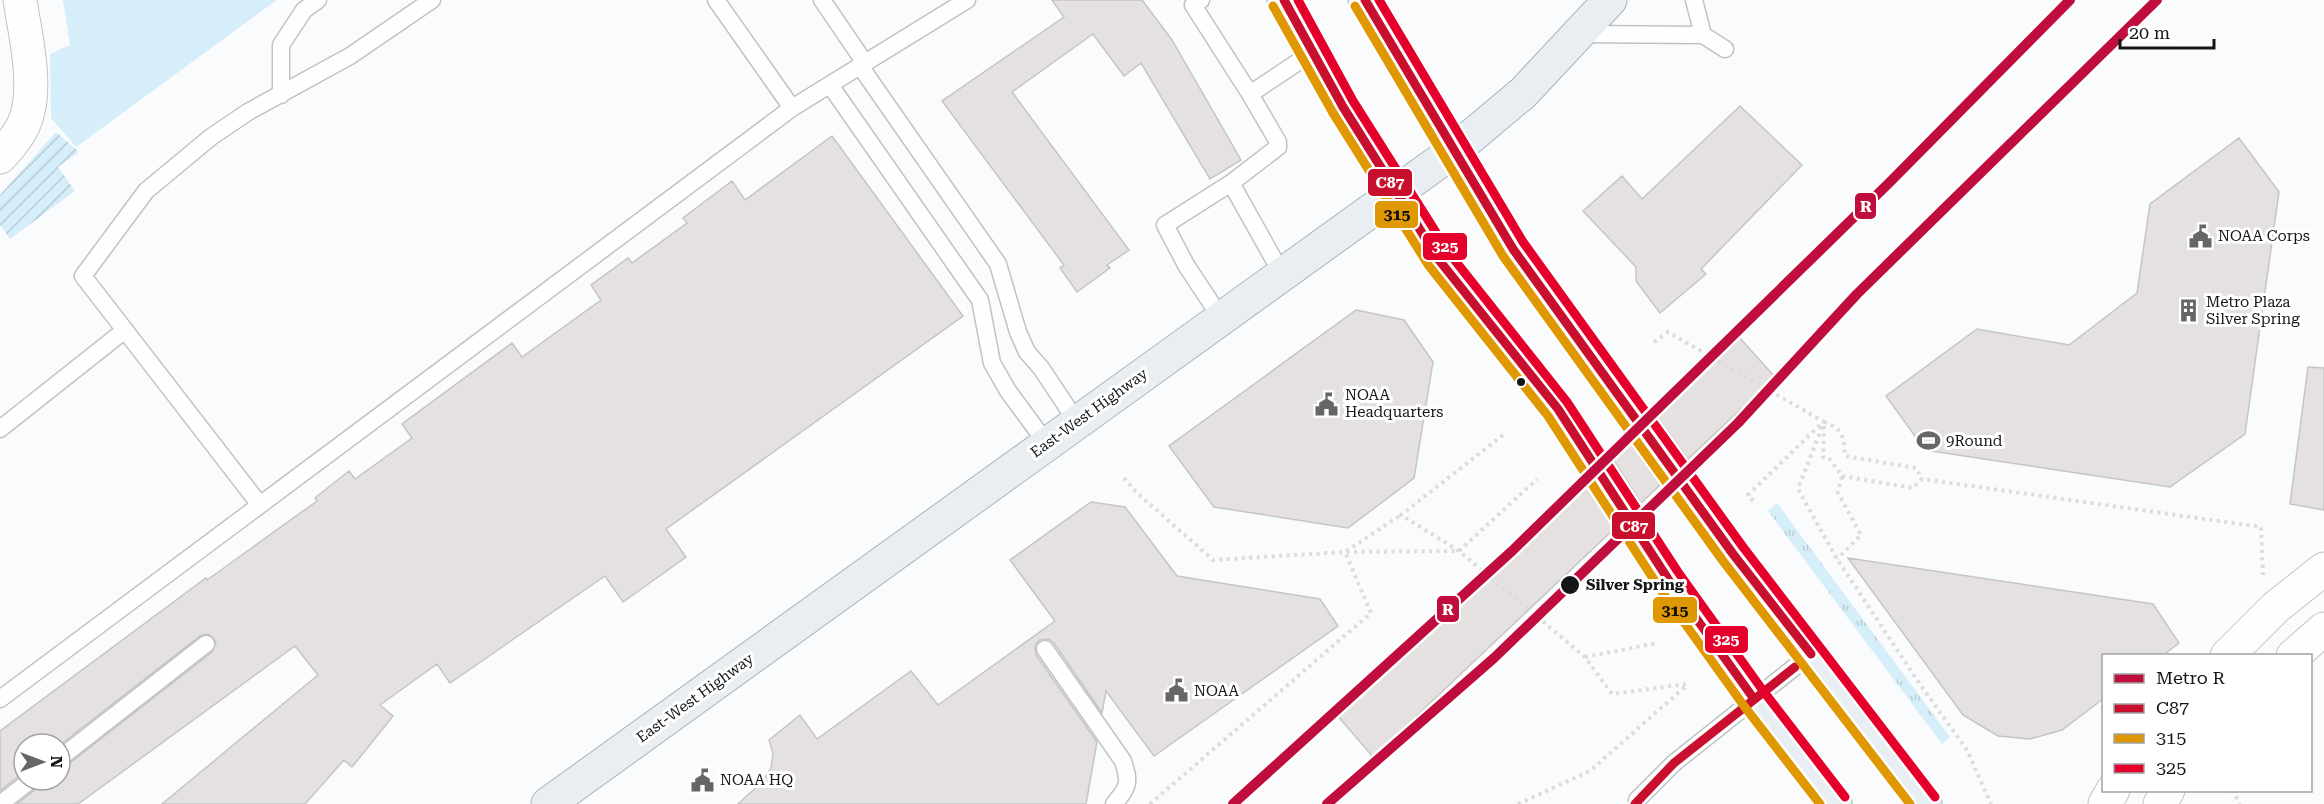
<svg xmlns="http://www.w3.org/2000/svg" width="2324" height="804" font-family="'Roboto Serif',serif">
	<defs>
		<pattern id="grass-tufts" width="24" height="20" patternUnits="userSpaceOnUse" patternTransform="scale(1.5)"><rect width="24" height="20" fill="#d5eefa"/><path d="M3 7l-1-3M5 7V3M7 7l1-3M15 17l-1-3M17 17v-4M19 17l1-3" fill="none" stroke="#b6cbd6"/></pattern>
		<pattern id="garden-furrows" width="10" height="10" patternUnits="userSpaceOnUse" patternTransform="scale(1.5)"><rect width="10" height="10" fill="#d5eefa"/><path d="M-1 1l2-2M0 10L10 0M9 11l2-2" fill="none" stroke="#b6cbd6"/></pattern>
	</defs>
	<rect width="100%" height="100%" fill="#f9fbfc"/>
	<path fill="url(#grass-tufts)" d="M 1777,503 L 1950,737 L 1942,744 L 1768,511 Z"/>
	<path fill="#d5eefa" d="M 63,0 L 277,0 L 76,147 L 51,118 L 50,54 L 70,45 Z"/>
	<path fill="url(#garden-furrows)" d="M 56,132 L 79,152 L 58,167 L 75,191 L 10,239 L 0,225 L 0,195 Z"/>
	<path fill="#e6e1e1" stroke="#c5c5c5" stroke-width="1.5" d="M 1052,0 L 1142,0 L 1172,40 L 1241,160 L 1210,179 L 1141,63 L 1124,76 L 1093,34 L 1012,92 L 1129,250 L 1107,265 L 1110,268 L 1077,292 L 1060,268 L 1064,265 L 942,101 L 1064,17 Z
		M 1740,106 L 1802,165 L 1701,269 L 1706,274 L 1660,313 L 1636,281 L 1636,267 L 1583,211 L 1622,176 L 1642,199 Z
		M 832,136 L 963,316 L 666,529 L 686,557 L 623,602 L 605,576 L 450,683 L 437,664 L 380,705 L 393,716 L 352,767 L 344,760 L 305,804 L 162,804 L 318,675 L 295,646 L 78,804 L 17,804 L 37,788 L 41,780 L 60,780 L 60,768 L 66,766 L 212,652 L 216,642 L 210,635 L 205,634 L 200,636 L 60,745 L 24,744 L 24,772 L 0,791 L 0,731 L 206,578 L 207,580 L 317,501 L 315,498 L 349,471 L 355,479 L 412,438 L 402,424 L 512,343 L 522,357 L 601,300 L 591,285 L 628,258 L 632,263 L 687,223 L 683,218 L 732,181 L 745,200 Z
		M 2239,138 L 2279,192 L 2245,434 L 2170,487 L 1925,450 L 1886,396 L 1977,329 L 2069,345 L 2137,293 L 2150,204 Z
		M 1356,310 L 1404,320 L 1433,362 L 1414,478 L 1348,528 L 1214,507 L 1169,446 Z
		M 1738,336 L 1775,377 L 1688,459 L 1655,414 Z
		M 2308,367 L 2324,368 L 2324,510 L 2290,504 Z
		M 1628,440 L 1660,485 L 1641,503 L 1611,456 Z
		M 1583,482 L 1614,529 L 1373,757 L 1337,715 Z
		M 1091,502 L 1125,507 L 1177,576 L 1320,599 L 1338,626 L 1154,756 L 1106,691 L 1102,713 L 1054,643 L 1049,639 L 1040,640 L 1035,645 L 1036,655 L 1097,742 L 1086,804 L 738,804 L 761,783 L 771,768 L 773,754 L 769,740 L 800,715 L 817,739 L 911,671 L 938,705 L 1055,621 L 1010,560 Z
		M 1848,558 L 2153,604 L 2179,643 L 2162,656 L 2103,656 L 2103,699 L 2062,730 L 2030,739 L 1998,736 L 1963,715 Z"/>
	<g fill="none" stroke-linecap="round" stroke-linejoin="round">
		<defs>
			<path id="service" d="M 716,0 L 792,108
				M 822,0 L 865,63
				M 1201,0 L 1193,5 L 1250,94 L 1313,52
				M 1694,0 L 1703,35
				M 1580,34 L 1703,35 L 1725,49
				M 860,66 L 998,264 L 1018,332 L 1027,352 L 1041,368 L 1077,422
				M 830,85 L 980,300 L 992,363 L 1008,391 L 1047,444
				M 1250,94 L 1278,142 L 1278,147 L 1231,183 L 1282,274
				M 281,95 L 281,45 L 304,10 L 318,0
				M 1221,318 L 1186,265 L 1165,225 L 1231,183
				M 0,429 L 125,330
				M 260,505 L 83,276 L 146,191 L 211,137 L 248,112 L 350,56 L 432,0
				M 1045,649 L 1123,761 C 1130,783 1129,786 1114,804
				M 0,699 L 792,108 L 967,0
				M 60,758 L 206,644
				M 1637,800 L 1674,763 L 1811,654
				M 0,804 L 31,780"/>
			<path id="minor" d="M 0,157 C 11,145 23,131 27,115 C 37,82 25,34 20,0"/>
			<path id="tertiary" d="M 2227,656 L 2276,607 L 2324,569
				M 2293,656 L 2324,629
				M 2105,804 L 2113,790
				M 2160,804 L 2168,790"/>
			<path id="primary" d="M 1284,0 L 1343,107 L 1439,260 L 1558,409 L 1668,579 L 1754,699 L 1835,804
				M 1365,0 L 1513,249 L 1733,554 L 1925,804
				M 548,804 L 1455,150 L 1523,93 L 1610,0"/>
		</defs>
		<use href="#service" stroke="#c1c3c3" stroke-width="19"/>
		<use href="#minor" stroke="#c1c3c3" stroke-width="35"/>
		<use href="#tertiary" stroke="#c1c3c3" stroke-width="35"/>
		<use href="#primary" stroke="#a9b4b9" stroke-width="35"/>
		<path stroke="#dadcdc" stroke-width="4" stroke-dasharray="3 4.5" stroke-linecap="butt" d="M 1654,342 L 1668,332 L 1824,422 L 1798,489 L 1837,559 L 1919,683 L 1967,750 L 1991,804
			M 1824,422 C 1844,430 1843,435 1845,456 L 1916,468 L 1922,479
			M 1824,426 L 1823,457 L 1829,458 L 1842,476 L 1838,493 L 1861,535 L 1837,559
			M 1503,435 L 1401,515 L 1459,551 L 1585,657 L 1612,694 L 1687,684
			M 1842,476 L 1913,488 L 1922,479 L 2261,527 L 2263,575
			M 1124,478 L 1136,492 L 1213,560 L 1345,552 L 1459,551 L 1537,479
			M 1753,501 L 1748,495 L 1821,424
			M 1585,657 L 1657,643
			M 2232,790 L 2240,804
			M 1150,804 L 1371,613 L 1345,552 L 1401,515
			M 1518,804 L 1590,771 L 1687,685"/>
		<use href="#service" stroke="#fefeff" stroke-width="16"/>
		<use href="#minor" stroke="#fefeff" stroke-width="33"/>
		<use href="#tertiary" stroke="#fefeff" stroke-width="33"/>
		<use href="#primary" stroke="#e8eef1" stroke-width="33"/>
		<defs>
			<path id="bus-1" d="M 1284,0 L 1343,107 L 1439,260 L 1558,409 L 1668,579 L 1754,699
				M 1365,0 L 1513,249 L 1733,554 L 1811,654
				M 1635,804 L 1674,763 L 1795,667"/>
			<path id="bus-2" d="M 1273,6 L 1333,113 L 1429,266 L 1548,416 L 1658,586 L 1744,706 L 1820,804
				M 1355,6 L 1503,256 L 1723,561 L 1910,804"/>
			<path id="bus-3" d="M 1298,0 L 1353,101 L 1449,253 L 1567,402 L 1678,572 L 1764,692 L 1845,797
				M 1379,0 L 1523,242 L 1743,547 L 1935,797"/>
		</defs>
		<use href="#bus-1" stroke="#fff" stroke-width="14"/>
		<use href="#bus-2" stroke="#fff" stroke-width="14"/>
		<use href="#bus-3" stroke="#fff" stroke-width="14"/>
		<use href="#bus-1" stroke="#c8102e" stroke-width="9"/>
		<use href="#bus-2" stroke="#e09802" stroke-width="9"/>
		<use href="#bus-3" stroke="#e4002b" stroke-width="9"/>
		<defs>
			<path id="metro-1" d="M 1233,804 L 1512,551 L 1889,183 L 2070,0
				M 1327,804 L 1494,658 L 1738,423 L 1857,294 L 2157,0"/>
		</defs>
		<use href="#metro-1" stroke="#fff" stroke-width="15"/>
		<use href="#metro-1" stroke="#bf0d3e" stroke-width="10"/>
	</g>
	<defs>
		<symbol id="civic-bare" viewBox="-9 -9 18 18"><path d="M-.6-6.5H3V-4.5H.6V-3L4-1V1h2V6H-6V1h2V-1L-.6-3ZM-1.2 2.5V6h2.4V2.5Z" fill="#656667" stroke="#fff" stroke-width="2.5" paint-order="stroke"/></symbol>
		<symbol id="building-bare" viewBox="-9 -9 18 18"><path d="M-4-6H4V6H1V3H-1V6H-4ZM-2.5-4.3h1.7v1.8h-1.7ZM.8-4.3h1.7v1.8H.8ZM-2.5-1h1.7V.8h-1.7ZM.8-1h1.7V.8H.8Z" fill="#656667" stroke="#fff" stroke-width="2.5" paint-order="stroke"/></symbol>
		<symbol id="stadium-bare" viewBox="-9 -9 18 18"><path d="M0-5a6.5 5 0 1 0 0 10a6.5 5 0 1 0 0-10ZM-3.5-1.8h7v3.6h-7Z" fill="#656667" stroke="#fff" stroke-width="2.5" paint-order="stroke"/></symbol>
	</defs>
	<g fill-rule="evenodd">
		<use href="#civic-bare" x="2184" y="220" width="33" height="33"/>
		<use href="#building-bare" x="2172" y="294" width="33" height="33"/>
		<use href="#civic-bare" x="1310" y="388" width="33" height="33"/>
		<use href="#stadium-bare" x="1912" y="424" width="33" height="33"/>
		<use href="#civic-bare" x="1160" y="674" width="33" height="33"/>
		<use href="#civic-bare" x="686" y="764" width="33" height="33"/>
	</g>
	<g fill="#151617" stroke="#fff" stroke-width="2">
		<circle cx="1521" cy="382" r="5"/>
		<circle cx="1570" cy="585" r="10"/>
	</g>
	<g text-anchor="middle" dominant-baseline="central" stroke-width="6" stroke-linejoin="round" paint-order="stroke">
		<g font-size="15" fill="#151617" stroke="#fff" text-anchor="start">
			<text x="2218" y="236">NOAA Corps</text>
			<text x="2206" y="302">Metro Plaza<tspan x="2206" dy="17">Silver Spring</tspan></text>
			<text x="1345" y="395">NOAA<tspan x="1345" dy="17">Headquarters</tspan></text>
			<text x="1946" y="441">9Round</text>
			<text x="1194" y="691">NOAA</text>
			<text x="720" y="780">NOAA HQ</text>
		</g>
		<g font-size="15" fill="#151617" stroke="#fff">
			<text transform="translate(1089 413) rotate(-36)">East-West Highway</text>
			<text transform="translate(695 698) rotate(-36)">East-West Highway</text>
		</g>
		<g font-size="15" font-weight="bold" fill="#151617" stroke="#fff" text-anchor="start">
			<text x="1586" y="585">Silver Spring</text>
		</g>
	</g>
	<g stroke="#fff" stroke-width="2">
		<rect x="1367" y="168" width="46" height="29" rx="6" fill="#c8102e"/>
		<rect x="1854" y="192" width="23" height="28" rx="6" fill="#bf0d3e"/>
		<rect x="1374" y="200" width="45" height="29" rx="6" fill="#e09802"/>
		<rect x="1422" y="232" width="46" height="29" rx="6" fill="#e4002b"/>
		<rect x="1611" y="511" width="45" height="29" rx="6" fill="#c8102e"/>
		<rect x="1436" y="595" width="24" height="28" rx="6" fill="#bf0d3e"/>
		<rect x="1652" y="596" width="46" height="28" rx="6" fill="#e09802"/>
		<rect x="1704" y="625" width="45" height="29" rx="6" fill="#e4002b"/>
	</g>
	<g font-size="16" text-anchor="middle" font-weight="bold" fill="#fff">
		<text x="1390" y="188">C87</text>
		<text x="1866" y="212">R</text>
		<text x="1445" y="252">325</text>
		<text x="1634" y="532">C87</text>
		<text x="1448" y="615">R</text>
		<text x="1726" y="645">325</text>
	</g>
	<g font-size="16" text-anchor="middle" font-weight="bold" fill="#111">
		<text x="1397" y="220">315</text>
		<text x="1675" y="616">315</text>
	</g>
	<rect x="2102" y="654" width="210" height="138" fill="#ffffff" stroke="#a1a2a2" stroke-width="1.5"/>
	<rect x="2114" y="674" width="30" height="9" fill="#bf0d3e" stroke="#a1a2a2" stroke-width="1.5"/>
	<text x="2156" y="684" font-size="18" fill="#151617">Metro R</text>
	<rect x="2114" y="704" width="30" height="9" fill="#c8102e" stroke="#a1a2a2" stroke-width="1.5"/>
	<text x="2156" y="714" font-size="18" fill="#151617">C87</text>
	<rect x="2114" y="734" width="30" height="9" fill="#e09802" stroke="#a1a2a2" stroke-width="1.5"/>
	<text x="2156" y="744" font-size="18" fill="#151617">315</text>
	<rect x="2114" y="764" width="30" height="9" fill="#e4002b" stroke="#a1a2a2" stroke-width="1.5"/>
	<text x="2156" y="774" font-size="18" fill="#151617">325</text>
	<g transform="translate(42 762) rotate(90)"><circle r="28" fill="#ffffff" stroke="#a1a2a2" stroke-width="1.5"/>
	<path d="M0-4.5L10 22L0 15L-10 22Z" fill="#656667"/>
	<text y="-9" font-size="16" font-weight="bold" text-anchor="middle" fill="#151617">N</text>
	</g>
	<path d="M2120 39v9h94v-9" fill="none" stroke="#151617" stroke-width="3"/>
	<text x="2129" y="39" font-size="18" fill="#151617" stroke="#ffffff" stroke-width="4.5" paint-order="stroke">20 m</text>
</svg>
